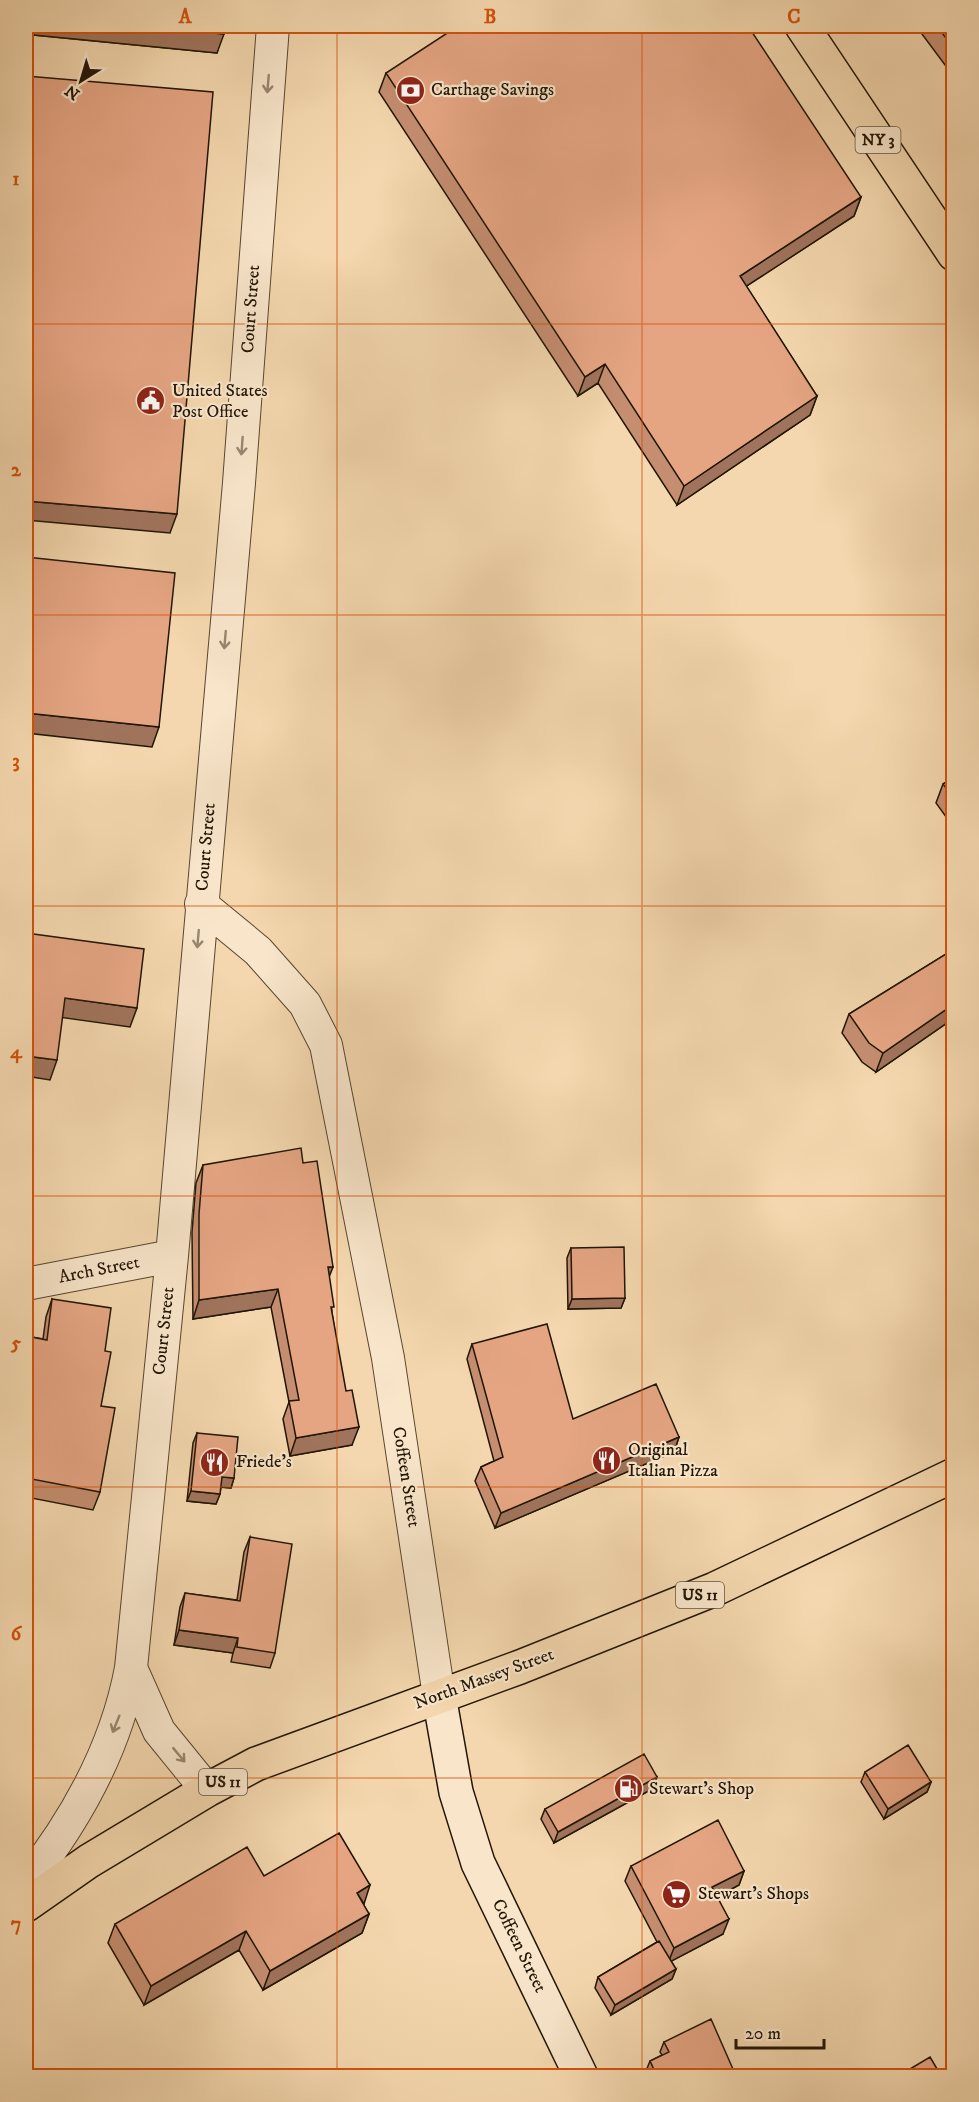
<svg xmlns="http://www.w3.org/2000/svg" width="979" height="2102" font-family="'IM FELL DW Pica',serif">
	<rect width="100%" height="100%" fill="#f4d7ae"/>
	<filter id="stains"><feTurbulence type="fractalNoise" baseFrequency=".00333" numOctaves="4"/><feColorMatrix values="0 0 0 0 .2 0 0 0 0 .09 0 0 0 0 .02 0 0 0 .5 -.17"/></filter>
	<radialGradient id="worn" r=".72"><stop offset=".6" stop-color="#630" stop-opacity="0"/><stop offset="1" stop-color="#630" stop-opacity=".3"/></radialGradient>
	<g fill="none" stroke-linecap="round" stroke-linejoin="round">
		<defs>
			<path id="minor" d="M 201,904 L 258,951 L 305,1004 L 326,1045 L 388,1358 L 439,1696
				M 26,1284 L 172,1256
				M 131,1668 L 159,1731 L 207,1790
				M 26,1883 C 76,1820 116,1749 131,1668 L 172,1256 L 239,483 L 273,26"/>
			<path id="secondary" d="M 439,1696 L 456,1792 L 478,1863 L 581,2076"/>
			<path id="primary" d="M 26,1905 L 89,1861 L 207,1790 L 256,1764 L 520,1667 L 715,1589 L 954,1475"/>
			<path id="trunk" d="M 802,26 L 954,254"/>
		</defs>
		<use href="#minor" stroke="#56462f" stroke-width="34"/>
		<use href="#secondary" stroke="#211505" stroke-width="36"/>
		<use href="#primary" stroke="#211505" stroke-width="36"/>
		<use href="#trunk" stroke="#211505" stroke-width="36"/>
		<use href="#minor" stroke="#f8e5ca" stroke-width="32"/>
		<use href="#secondary" stroke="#f8e5ca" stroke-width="33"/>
		<use href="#primary" stroke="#f4d7ae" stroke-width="33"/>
		<use href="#trunk" stroke="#f4d7ae" stroke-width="33"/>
	</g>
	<path fill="#c58e71" stroke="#211505" stroke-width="1.5" d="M 35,26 L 225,26 L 217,53 L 34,35 Z
		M 916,26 L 954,26 L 954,77 Z
		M 386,73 L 861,197 L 854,216 L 746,286 L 817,396 L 810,415 L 677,505 L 598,383 L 578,396 L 379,92 Z
		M 954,777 L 954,828 L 936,803 L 943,784 Z
		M 954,949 L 954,1018 L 876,1072 L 862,1062 L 842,1033 L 849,1014 Z
		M 303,1163 L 329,1276 L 332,1313 L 352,1445 L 290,1456 L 283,1419 L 289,1402 L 271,1307 L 193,1319 L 192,1232 L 196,1183 L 203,1165 Z
		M 571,1248 L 625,1298 L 621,1308 L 568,1309 L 567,1258 Z
		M 52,1299 L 105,1351 L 101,1406 L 100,1492 L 93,1510 L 26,1497 L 26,1336 L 43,1339 L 46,1317 Z
		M 472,1344 L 573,1419 L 679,1437 L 674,1452 L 495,1528 L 475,1481 L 481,1467 L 494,1461 L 467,1359 Z
		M 197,1433 L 234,1478 L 231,1488 L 221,1487 L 220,1494 L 216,1504 L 187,1501 L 193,1443 Z
		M 250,1537 L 275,1653 L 270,1668 L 231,1662 L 233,1653 L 174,1645 L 180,1607 L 185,1593 L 237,1600 L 244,1552 Z
		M 951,1725 L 954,1730 L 954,1748 L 947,1736 Z
		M 865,1772 L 931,1782 L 927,1792 L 884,1819 L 861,1782 Z
		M 654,1788 L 554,1843 L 541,1819 L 545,1809 Z
		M 631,1866 L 744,1871 L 739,1885 L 717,1897 L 723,1934 L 671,1961 L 676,1969 L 672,1979 L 611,2015 L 595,1988 L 598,1977 L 657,1942 L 625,1881 Z
		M 264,1876 L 363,1904 L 369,1914 L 362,1933 L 263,1990 L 239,1950 L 144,2005 L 108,1943 L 115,1924 Z
		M 664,2042 L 736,2076 L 649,2076 L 646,2071 L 650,2061 L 662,2055 L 660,2052 Z"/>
	<path fill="#a0745c" stroke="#211505" stroke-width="1.5" d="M 38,26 L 139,26 L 224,34 L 217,53 L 34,35 Z
		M 861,197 L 854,216 L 733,295 L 740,276 Z
		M 605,364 L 598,383 L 578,396 L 585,377 Z
		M 817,396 L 810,415 L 677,505 L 684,486 Z
		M 26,501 L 177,514 L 170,533 L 26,520 Z
		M 26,713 L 159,727 L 152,747 L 26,733 Z
		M 65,998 L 137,1008 L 130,1027 L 58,1017 Z
		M 954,1004 L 954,1018 L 876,1072 L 883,1053 Z
		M 26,1056 L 57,1060 L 50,1080 L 26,1076 Z
		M 328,1267 L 333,1267 L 326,1285 Z
		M 278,1289 L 271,1307 L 193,1319 L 199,1300 Z
		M 625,1298 L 621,1308 L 568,1309 L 572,1299 Z
		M 359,1427 L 352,1445 L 290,1456 L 296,1438 Z
		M 679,1437 L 674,1452 L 495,1528 L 501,1513 Z
		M 222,1477 L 234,1478 L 231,1488 L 218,1487 Z
		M 191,1491 L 220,1494 L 216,1504 L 187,1501 Z
		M 179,1630 L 238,1638 L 233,1653 L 174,1645 Z
		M 657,1777 L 654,1788 L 554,1843 L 558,1832 Z
		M 931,1782 L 927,1792 L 884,1819 L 888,1809 Z
		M 744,1871 L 739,1885 L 707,1902 L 712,1887 Z
		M 370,1885 L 364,1904 L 357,1893 Z
		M 369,1914 L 362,1933 L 263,1990 L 270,1971 Z
		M 729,1919 L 723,1934 L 668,1963 L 674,1948 Z
		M 246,1931 L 239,1950 L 144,2005 L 151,1986 Z
		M 676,1969 L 672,1979 L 611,2015 L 615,2005 Z"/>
	<path fill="#e5a583" stroke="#211505" stroke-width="1.5" d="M 139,26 L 225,26 L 224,34 Z
		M 458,26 L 748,26 L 861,197 L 740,276 L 817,396 L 684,486 L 605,364 L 585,377 L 386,73 Z
		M 937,26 L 954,26 L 954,49 Z
		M 26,76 L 213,92 L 177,514 L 26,501 Z
		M 26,557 L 175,573 L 159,727 L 26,713 Z
		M 954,777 L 954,799 L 943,784 Z
		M 26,933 L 144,949 L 137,1008 L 65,998 L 57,1060 L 26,1056 Z
		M 954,949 L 954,1004 L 883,1053 L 869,1043 L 849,1014 Z
		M 301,1148 L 303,1163 L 317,1161 L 333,1267 L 328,1267 L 334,1307 L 331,1307 L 346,1391 L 352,1390 L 359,1427 L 296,1438 L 289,1401 L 299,1400 L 278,1289 L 199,1300 L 199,1214 L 203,1165 Z
		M 624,1247 L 625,1298 L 572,1299 L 571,1248 Z
		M 52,1299 L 111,1308 L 105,1351 L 111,1352 L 101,1406 L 115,1408 L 100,1492 L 26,1478 L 26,1336 L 47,1340 Z
		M 547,1324 L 573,1419 L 656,1384 L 679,1437 L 501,1513 L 481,1467 L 503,1457 L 472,1344 Z
		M 197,1433 L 238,1437 L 234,1478 L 222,1477 L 220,1494 L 191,1491 Z
		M 250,1537 L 292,1544 L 275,1653 L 237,1647 L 238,1638 L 179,1630 L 185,1593 L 240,1601 Z
		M 908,1745 L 931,1782 L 888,1809 L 865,1772 Z
		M 644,1754 L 657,1777 L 558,1832 L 545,1809 Z
		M 718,1820 L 744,1871 L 712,1887 L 729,1919 L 674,1948 L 631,1866 Z
		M 339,1833 L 370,1885 L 357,1893 L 369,1914 L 270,1971 L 246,1931 L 151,1986 L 115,1924 L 247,1847 L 264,1876 Z
		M 659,1941 L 676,1969 L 615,2005 L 598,1977 Z
		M 711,2019 L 736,2076 L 657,2076 L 650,2061 L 669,2052 L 664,2042 Z
		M 930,2057 L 940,2074 L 954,2066 L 954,2076 L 901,2076 L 900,2075 Z"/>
	<defs><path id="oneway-shaft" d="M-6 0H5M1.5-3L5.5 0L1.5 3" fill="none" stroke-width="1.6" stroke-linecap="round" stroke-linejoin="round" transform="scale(1.5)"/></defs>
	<g stroke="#978771">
		<use href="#oneway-shaft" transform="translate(268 84) rotate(95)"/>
		<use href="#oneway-shaft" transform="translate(242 446) rotate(94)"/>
		<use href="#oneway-shaft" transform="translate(225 640) rotate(95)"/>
		<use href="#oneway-shaft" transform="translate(198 939) rotate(95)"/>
		<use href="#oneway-shaft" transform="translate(116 1724) rotate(112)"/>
		<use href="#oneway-shaft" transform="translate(179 1755) rotate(50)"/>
	</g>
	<path fill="none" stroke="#d4520b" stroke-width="1.5" stroke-opacity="0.55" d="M 337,26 L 337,2076M 642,26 L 642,2076M 26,324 L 954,324M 26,615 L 954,615M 26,906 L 954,906M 26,1196 L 954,1196M 26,1487 L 954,1487M 26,1778 L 954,1778"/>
	<defs>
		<symbol id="bank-disc" viewBox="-11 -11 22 22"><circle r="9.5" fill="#8f2418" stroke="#f8e5ca"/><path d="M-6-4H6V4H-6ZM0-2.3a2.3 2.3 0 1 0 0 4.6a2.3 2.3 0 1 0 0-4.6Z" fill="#fff"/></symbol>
		<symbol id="civic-disc" viewBox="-11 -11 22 22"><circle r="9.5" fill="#8f2418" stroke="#f8e5ca"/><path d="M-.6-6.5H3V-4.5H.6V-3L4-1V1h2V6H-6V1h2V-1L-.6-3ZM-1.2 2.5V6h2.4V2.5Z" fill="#fff"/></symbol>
		<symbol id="restaurant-disc" viewBox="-11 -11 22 22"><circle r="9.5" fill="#8f2418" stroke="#f8e5ca"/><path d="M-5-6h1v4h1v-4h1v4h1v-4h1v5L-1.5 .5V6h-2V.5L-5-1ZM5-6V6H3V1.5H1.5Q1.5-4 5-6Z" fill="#fff"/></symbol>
		<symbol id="fuel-disc" viewBox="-11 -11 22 22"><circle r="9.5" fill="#8f2418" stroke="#f8e5ca"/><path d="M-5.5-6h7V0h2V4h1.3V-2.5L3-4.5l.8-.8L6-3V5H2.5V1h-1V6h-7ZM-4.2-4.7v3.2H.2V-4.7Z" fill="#fff"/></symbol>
		<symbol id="supermarket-disc" viewBox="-11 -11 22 22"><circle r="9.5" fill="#8f2418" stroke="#f8e5ca"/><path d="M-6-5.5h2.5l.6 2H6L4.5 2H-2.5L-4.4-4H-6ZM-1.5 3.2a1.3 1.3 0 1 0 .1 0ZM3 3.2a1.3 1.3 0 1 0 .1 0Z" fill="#fff"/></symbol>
	</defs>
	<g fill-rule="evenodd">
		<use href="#bank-disc" x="394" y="74" width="33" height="33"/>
		<use href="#civic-disc" x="134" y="384" width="33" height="33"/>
		<use href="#restaurant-disc" x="590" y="1444" width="33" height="33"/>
		<use href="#restaurant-disc" x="198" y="1446" width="33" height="33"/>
		<use href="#fuel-disc" x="612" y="1772" width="33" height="33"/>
		<use href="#supermarket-disc" x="660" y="1878" width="33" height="33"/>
	</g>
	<g text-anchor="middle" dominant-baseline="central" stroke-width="4.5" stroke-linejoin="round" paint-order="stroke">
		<g fill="#f8e5ca" stroke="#625340" stroke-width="1.5">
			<rect x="855.5" y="127" width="45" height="26" rx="4.5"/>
			<rect x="676" y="1582" width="48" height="26" rx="4.5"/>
			<rect x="199" y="1769" width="48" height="26" rx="4.5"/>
		</g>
		<g font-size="16" font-weight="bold" fill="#211505">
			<text x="878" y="140">NY 3</text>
			<text x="700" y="1595">US 11</text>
			<text x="223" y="1782">US 11</text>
		</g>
		<g font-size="18" fill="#211505" stroke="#f8e5ca" text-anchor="start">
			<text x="431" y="90">Carthage Savings</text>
			<text x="172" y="391">United States<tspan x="172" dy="21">Post Office</tspan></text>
			<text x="628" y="1450">Original<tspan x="628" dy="21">Italian Pizza</tspan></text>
			<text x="236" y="1462">Friede's</text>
			<text x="649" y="1789">Stewart's Shop</text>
			<text x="698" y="1894">Stewart's Shops</text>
		</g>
		<g font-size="18" fill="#211505" stroke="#f8e5ca">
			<text transform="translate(251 309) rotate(-86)">Court Street</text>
			<text transform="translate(206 847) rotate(-85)">Court Street</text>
			<text transform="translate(99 1270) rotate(-11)">Arch Street</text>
			<text transform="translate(164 1331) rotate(-84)">Court Street</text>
			<text transform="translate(406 1477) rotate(81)">Coffeen Street</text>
			<text transform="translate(484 1679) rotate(-20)">North Massey Street</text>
			<text transform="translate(519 1946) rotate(64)">Coffeen Street</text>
		</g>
	</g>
	<rect width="979" height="2102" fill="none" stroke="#f4d7ae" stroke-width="66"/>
	<g transform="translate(81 81) rotate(217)" stroke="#f8e5ca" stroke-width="4.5" paint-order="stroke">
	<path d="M0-4.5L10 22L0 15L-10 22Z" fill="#211505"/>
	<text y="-9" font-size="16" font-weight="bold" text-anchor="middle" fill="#211505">N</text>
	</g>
	<path d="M736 2039v9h88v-9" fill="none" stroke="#211505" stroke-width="3"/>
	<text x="745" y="2039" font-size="18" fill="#211505" stroke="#f8e5ca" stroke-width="4.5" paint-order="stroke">20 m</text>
	<rect x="33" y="33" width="913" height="2036" fill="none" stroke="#d4520b" stroke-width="2"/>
	<g font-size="20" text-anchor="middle" font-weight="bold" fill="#d4520b">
		<text x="185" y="23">A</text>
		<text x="490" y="23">B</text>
		<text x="794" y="23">C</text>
		<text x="16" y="185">1</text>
		<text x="16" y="476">2</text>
		<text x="16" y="767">3</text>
		<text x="16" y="1058">4</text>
		<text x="16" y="1349">5</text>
		<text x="16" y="1640">6</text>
		<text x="16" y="1930">7</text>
	</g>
	<rect width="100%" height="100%" filter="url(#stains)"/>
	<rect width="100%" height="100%" fill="url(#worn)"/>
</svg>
